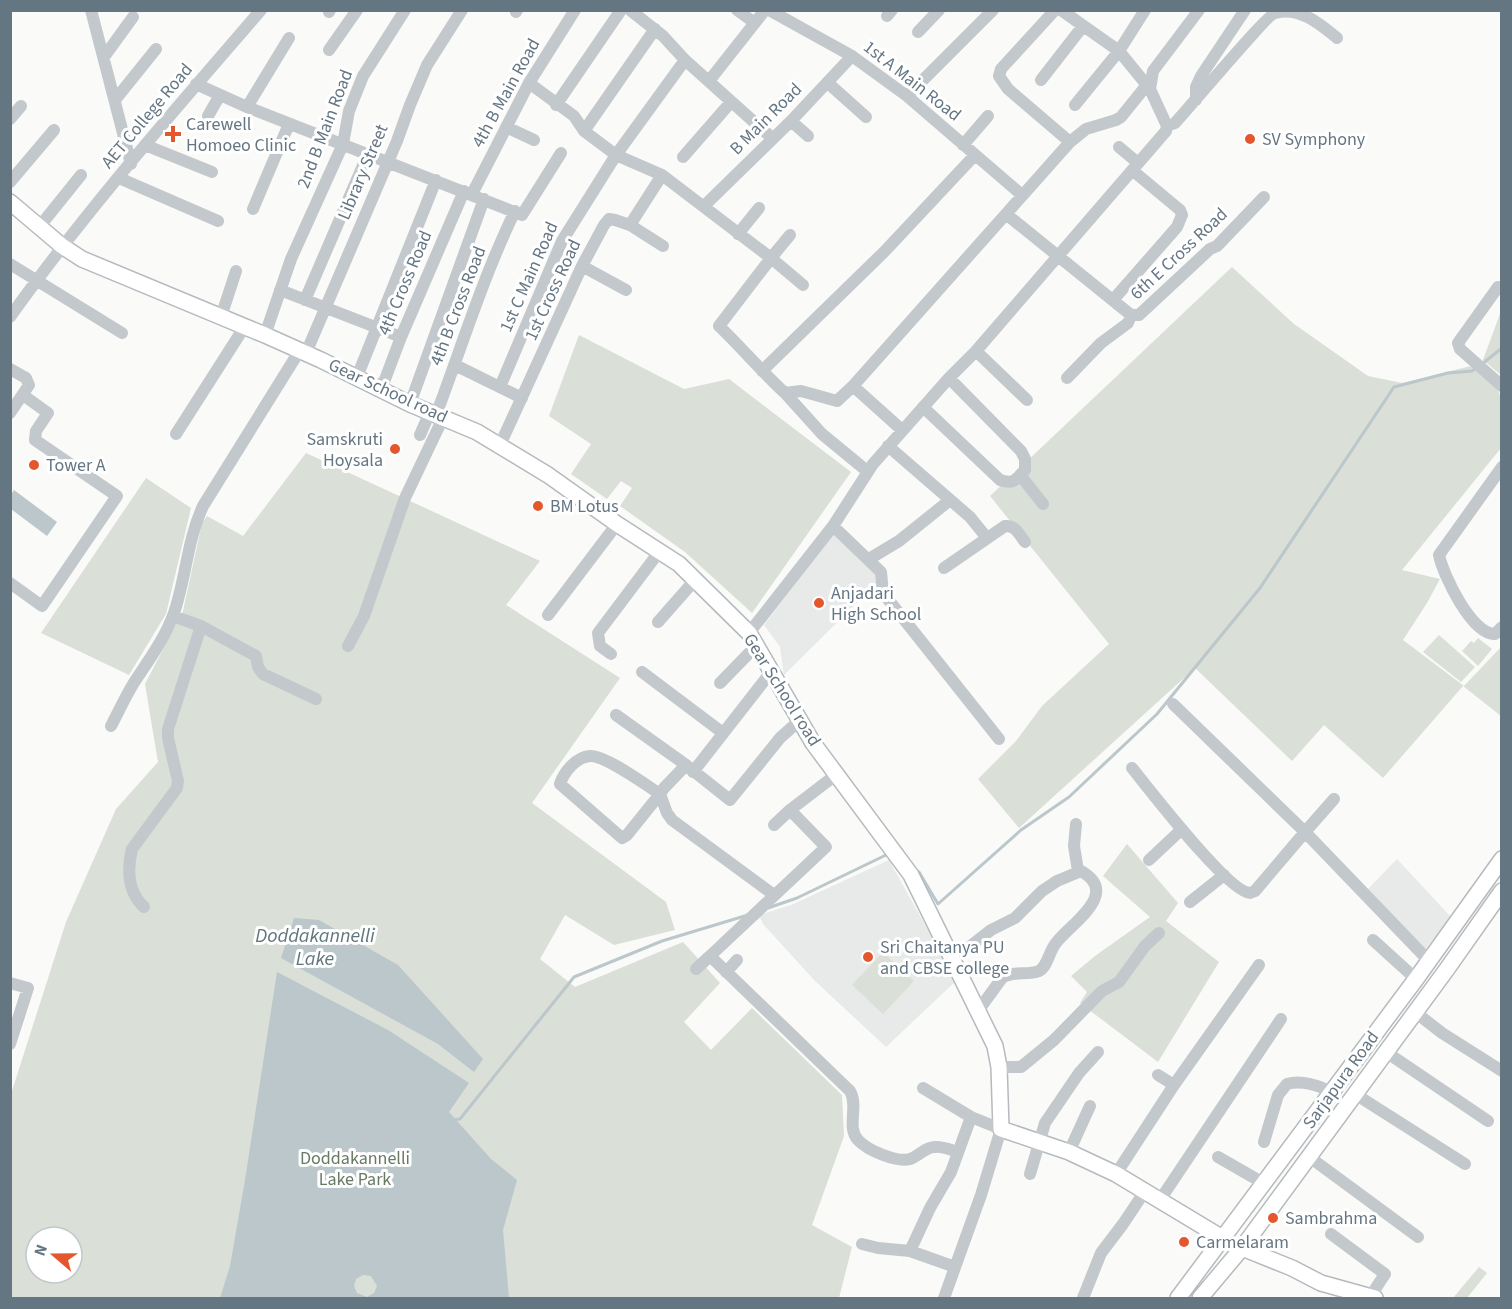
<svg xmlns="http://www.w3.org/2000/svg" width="1512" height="1309" font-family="'Source Sans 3',sans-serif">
	<rect width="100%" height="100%" fill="#fafaf8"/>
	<path fill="#e8e9e9" d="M 833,534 L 879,575 L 879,581 L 784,675 L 780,647 L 764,625 Z
		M 1397,859 L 1451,917 L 1423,952 L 1365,892 Z
		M 889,860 L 956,981 L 886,1047 L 815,981 L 763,924 L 759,915 L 791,905 Z"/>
	<path fill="#dadfd7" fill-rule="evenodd" d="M 1232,267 L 1294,324 L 1368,376 L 1402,383 L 1471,366 L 1498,389 L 1501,400 L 1501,448 L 1402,570 L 1440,579 L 1427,603 L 1403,640 L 1464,686 L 1501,647 L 1501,716 L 1463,686 L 1383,778 L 1324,725 L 1292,761 L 1195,668 L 1019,828 L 978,779 L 1016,741 L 1042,706 L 1109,644 L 990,496 Z
		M 1501,311 L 1501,375 L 1483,360 Z
		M 579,335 L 684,389 L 729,379 L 851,472 L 752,613 L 685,552 L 620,506 L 632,488 L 621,481 L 607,499 L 571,474 L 591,444 L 549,416 Z
		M 306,453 L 540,561 L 506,605 L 620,678 L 532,803 L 666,902 L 675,930 L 614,945 L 565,915 L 540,959 L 575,987 L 683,942 L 720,983 L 684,1022 L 711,1050 L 752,1008 L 842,1095 L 844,1136 L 812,1225 L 852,1247 L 839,1298 L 11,1298 L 11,1094 L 66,922 L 116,809 L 158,762 L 145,684 L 183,611 L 202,523 L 207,516 L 243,536 ZM 36,1237 L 72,1237 L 72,1273 L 36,1273 Z
		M 146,478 L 191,508 L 166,614 L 129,675 L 41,633 Z
		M 1439,635 L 1475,667 L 1461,682 L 1423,652 Z
		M 1478,638 L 1492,649 L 1478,666 L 1462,651 L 1471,641 L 1474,643 Z
		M 1127,844 L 1178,903 L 1166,921 L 1219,962 L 1158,1062 L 1080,1003 L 1087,992 L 1071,976 L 1095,956 L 1150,917 L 1103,876 Z
		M 883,952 L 914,981 L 883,1014 L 852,985 Z
		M 1479,1267 L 1487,1273 L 1467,1298 L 1453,1298 Z"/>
	<path fill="#bbc7cb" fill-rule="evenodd" d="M 14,490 L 57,522 L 47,536 L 11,509 L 11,495 Z
		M 294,918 L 319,920 L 398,965 L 483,1059 L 474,1072 L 438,1044 L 281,958 Z
		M 277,972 L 388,1030 L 469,1083 L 449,1112 L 491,1159 L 517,1180 L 503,1230 L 509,1298 L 220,1298 L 230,1266 L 245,1180 ZM 363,1275 L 371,1276 L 377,1286 L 374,1293 L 367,1297 L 357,1293 L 354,1286 L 356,1279 Z"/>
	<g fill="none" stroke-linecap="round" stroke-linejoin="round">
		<path stroke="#bbc7cb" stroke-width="3" d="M 1482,364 L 1502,348
			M 915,870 L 919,872 L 938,904 L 1021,830 L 1069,797 L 1157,714 L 1260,588 L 1394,387 L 1448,373 L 1472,371 L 1476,368
			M 768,908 L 797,898 L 886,855 L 890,857
			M 452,1120 L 460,1119 L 574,977 L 662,941 L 748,915"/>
		<defs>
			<path id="major" d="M 10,202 L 62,246 L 82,259 L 265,335 L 321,360 L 410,404 L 477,432 L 548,475 L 617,524 L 679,564 L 749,633 L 813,743 L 911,875 L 995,1046 L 999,1067 L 1001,1129 L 1069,1152 L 1116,1174 L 1224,1239
				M 1242,1248 L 1292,1268 L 1321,1283 L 1375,1298
				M 1178,1298 L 1416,979 L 1502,859
				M 1200,1298 L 1242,1248 L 1447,969 L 1502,891"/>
		</defs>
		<use href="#major" stroke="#b5babe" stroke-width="18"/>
		<path stroke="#c3c8cc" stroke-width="12" d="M 91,10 L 131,164
			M 630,10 L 663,36 L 685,60 L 772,138
			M 737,10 L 755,23
			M 769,10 L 852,56 L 907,96 L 1022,195
			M 1055,10 L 1001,69 L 999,76 L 1008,89 L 1070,142
			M 1061,10 L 1119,51 L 1150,89 L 1167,126
			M 329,12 L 330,10
			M 516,12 L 517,10
			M 887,16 L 892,10
			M 918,32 L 939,10
			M 329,50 L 357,10
			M 104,57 L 133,17
			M 1041,80 L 1083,26
			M 709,81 L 765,10
			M 529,83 L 574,116 L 584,131 L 616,155 L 662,175 L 771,258 L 719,326 C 742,348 762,372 785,393 L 801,391 L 837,401 L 853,386 L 1070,142 L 1086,129 L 1116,120 L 1121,117 L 1146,86
			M 828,83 L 866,117
			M 196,84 L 247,107 L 522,215 L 561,153
			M 1150,89 L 1153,71 L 1199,10
			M 907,96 L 993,10
			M 115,100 L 156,49
			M 1196,100 L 1196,87 L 1201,76 L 1245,10
			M 556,105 L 621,10
			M 1075,105 L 1119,51 L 1145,10
			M 247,107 L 289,38
			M 208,116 L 220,95
			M 10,119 L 21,106
			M 791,121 L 808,136
			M 506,127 L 534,140
			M 584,131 L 655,29
			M 145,145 L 212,172
			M 963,145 L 988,116
			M 1119,147 L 1138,163
			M 683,157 L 731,102
			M 119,178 L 218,221
			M 10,182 L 54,130
			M 472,194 L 529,83 L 575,10
			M 704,206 L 791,121 L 852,56
			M 253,209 L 289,124
			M 1006,214 L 1131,315 L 1139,315 L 1210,249 L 1217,246 L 1264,197
			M 630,225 L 663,246
			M 40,226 L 81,175
			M 738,234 L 759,208
			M 790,235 L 771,258 L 803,285
			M 10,264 L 122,333
			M 582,266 L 626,290
			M 1498,287 L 1458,343 L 1460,349 L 1502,386
			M 280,290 L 401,337
			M 305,300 L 368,154
			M 1113,300 L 1177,227 L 1182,215 L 1180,210 L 1132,170
			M 10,317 C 87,209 175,110 261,10
			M 221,317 L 236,271
			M 265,335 L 291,259 L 343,144 L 349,111 L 363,76 L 405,10
			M 976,351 L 1027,400
			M 306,353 L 397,141 L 410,105 L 427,65 L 462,10
			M 455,365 L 522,398
			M 10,369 L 26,378 L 29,385 L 10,413
			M 762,371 L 884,252 L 975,155
			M 357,377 L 436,180
			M 1067,378 L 1101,343 L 1128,323 L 1131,315
			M 853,386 L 902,430
			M 500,387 L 562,241 L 616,155 L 685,60
			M 381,390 L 401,337 L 464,191
			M 785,393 L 822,434 L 867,471
			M 410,404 L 484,199
			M 923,407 L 1000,480 C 1014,485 1016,479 1025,470 L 1025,459 L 1021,451 L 949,378
			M 436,415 C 462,346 483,277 515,211
			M 176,434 L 245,326
			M 420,435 L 430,412
			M 500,445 L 582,266 L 604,225 L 609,219 L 615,220 L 630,225 L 662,175
			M 888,446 L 970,517 L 987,538
			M 1502,467 L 1439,555 C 1443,575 1472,635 1495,634 L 1502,627
			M 1020,475 L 1043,504
			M 833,526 L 881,572 L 883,593 L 999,739
			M 869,559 L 899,541 L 950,500
			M 944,568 L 1005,526 C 1015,525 1019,534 1025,542
			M 10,583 L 42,606 L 117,496 L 35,440 L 36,431 L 48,413 L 23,395
			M 548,615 L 617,524
			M 173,616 L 201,626 L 256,656 L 258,667 L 263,674 L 316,699
			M 658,622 L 695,580
			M 749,633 L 833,526 L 873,464 L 949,378 L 976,351 L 1166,131 L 1167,126 L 1175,123 C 1188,109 1268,14 1275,13 C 1299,6 1320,24 1337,38
			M 348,646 L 364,616 L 405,498 L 443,418
			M 611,654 L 600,646 L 598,633 L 659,552
			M 642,672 L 723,733
			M 720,683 L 756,646
			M 1173,704 L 1305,832 L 1334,799
			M 616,715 L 686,765 L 730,800 L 780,738 L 800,720
			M 111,726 C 119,711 126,695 135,681 C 149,660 165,638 174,613 C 186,578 187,541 203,506 L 300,350
			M 1132,768 C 1150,790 1228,892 1250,893 L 1255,891 L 1305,832 L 1429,961
			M 693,772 L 771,672
			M 837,774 L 790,810 L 826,847 L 710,956 L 850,1091 C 859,1106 846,1127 858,1140 C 867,1150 897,1163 910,1159 C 919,1156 925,1147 935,1147 C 942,1146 951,1150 958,1152
			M 660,794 C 646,785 605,755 590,756 C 576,757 564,772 560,784 L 622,838 L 627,835 L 660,794 L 664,788 L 686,765
			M 660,794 L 667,813 L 672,820 L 774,895
			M 1076,824 L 1074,846 L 1078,871
			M 774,825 L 790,810
			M 1149,860 L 1182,829
			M 1190,902 L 1224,875
			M 144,907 C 128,892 127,870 132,849 L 177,788 L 178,781 L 168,738 L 168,729 L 201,626
			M 1373,940 L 1416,979
			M 954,959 L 991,930 L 1015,918 L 1042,891 L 1057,881 L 1081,871 C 1121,894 1071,923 1056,943 C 1049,951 1048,966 1039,971 C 1027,976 1013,970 1002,978 L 978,1011
			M 696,969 L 710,956
			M 726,972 L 737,960
			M 10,983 L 28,988 L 10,1044
			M 1415,1012 L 1442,1033 L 1502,1071
			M 1386,1052 L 1488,1121
			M 999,1067 L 1021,1067 L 1054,1040 L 1102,991 L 1119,982 L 1145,946 L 1159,933
			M 1158,1075 L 1174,1085
			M 923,1088 L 971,1117
			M 1355,1094 L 1465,1164
			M 1264,1142 L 1278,1095 L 1287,1084 C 1301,1080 1320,1085 1332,1093
			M 1069,1152 L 1090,1106
			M 1308,1156 L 1418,1237
			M 1218,1157 L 1265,1184
			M 1030,1174 L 1045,1123 L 1079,1073 L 1098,1052
			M 1116,1174 L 1174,1085 L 1259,965
			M 1160,1200 L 1281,1019
			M 1331,1234 L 1385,1274 L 1370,1297
			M 862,1244 L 878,1248 L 910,1251 L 930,1208 L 951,1172 L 971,1117 L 1001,1129 L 981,1195 L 944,1298
			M 910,1251 L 955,1267
			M 1083,1298 L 1101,1253 L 1123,1224 L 1145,1191"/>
		<use href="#major" stroke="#fff" stroke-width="15"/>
	</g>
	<g fill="#e4572e" stroke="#fff" stroke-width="2">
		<path d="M170 125h6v6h6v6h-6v6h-6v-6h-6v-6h6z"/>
		<circle cx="1250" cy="139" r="6"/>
		<circle cx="395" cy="449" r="6"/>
		<circle cx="34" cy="465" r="6"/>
		<circle cx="538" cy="506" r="6"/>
		<circle cx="819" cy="603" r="6"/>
		<circle cx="868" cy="957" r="6"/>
		<circle cx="1273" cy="1218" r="6"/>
		<circle cx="1184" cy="1242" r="6"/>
	</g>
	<g text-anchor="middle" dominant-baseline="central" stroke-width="6" stroke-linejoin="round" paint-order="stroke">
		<g font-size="18" fill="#657683" stroke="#fff">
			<text transform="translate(912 81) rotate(38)">1st A Main Road</text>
			<text transform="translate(506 93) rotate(-61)">4th B Main Road</text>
			<text transform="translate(147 116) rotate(-50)">AET College Road</text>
			<text transform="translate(766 119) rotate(-45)">B Main Road</text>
			<text transform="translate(325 129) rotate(-69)">2nd B Main Road</text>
			<text transform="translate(363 172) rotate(-67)">Library Street</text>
			<text transform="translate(1179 254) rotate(-43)">6th E Cross Road</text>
			<text transform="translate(529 277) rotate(-66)">1st C Main Road</text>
			<text transform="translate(405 283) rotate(-67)">4th Cross Road</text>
			<text transform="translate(553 290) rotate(-65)">1st Cross Road</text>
			<text transform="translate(458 306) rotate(-69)">4th B Cross Road</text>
			<text transform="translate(388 391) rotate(25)">Gear School road</text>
			<text transform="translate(782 690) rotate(58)">Gear School road</text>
			<text transform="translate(1341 1080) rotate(-54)">Sarjapura Road</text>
		</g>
		<g font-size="18" fill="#657683" stroke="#fff" text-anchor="start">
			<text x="186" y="124">Carewell<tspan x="186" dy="21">Homoeo Clinic</tspan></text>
			<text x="1262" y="139">SV Symphony</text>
			<text x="383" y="439" text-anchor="end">Samskruti<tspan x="383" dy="21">Hoysala</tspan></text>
			<text x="46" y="465">Tower A</text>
			<text x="550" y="506">BM Lotus</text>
			<text x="831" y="593">Anjadari<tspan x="831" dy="21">High School</tspan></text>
			<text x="880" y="947">Sri Chaitanya PU<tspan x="880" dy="21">and CBSE college</tspan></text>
			<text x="1285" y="1218">Sambrahma</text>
			<text x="1196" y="1242">Carmelaram</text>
		</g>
		<g font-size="18" fill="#687a64" stroke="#fff">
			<text x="355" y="1158">Doddakannelli<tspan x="355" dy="21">Lake Park</tspan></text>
		</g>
		<g font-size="20" font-style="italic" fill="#60757c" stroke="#fff">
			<text x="315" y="936">Doddakannelli<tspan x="315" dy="23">Lake</tspan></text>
		</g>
	</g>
	<rect width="1512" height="1309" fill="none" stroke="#657683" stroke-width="24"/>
	<g transform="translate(54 1255) rotate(290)"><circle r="28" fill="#ffffff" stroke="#c1c8cd" stroke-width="1.5"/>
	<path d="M0-4.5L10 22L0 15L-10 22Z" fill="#e4572e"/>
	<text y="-9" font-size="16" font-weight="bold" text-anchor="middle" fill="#657683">N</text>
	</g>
</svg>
